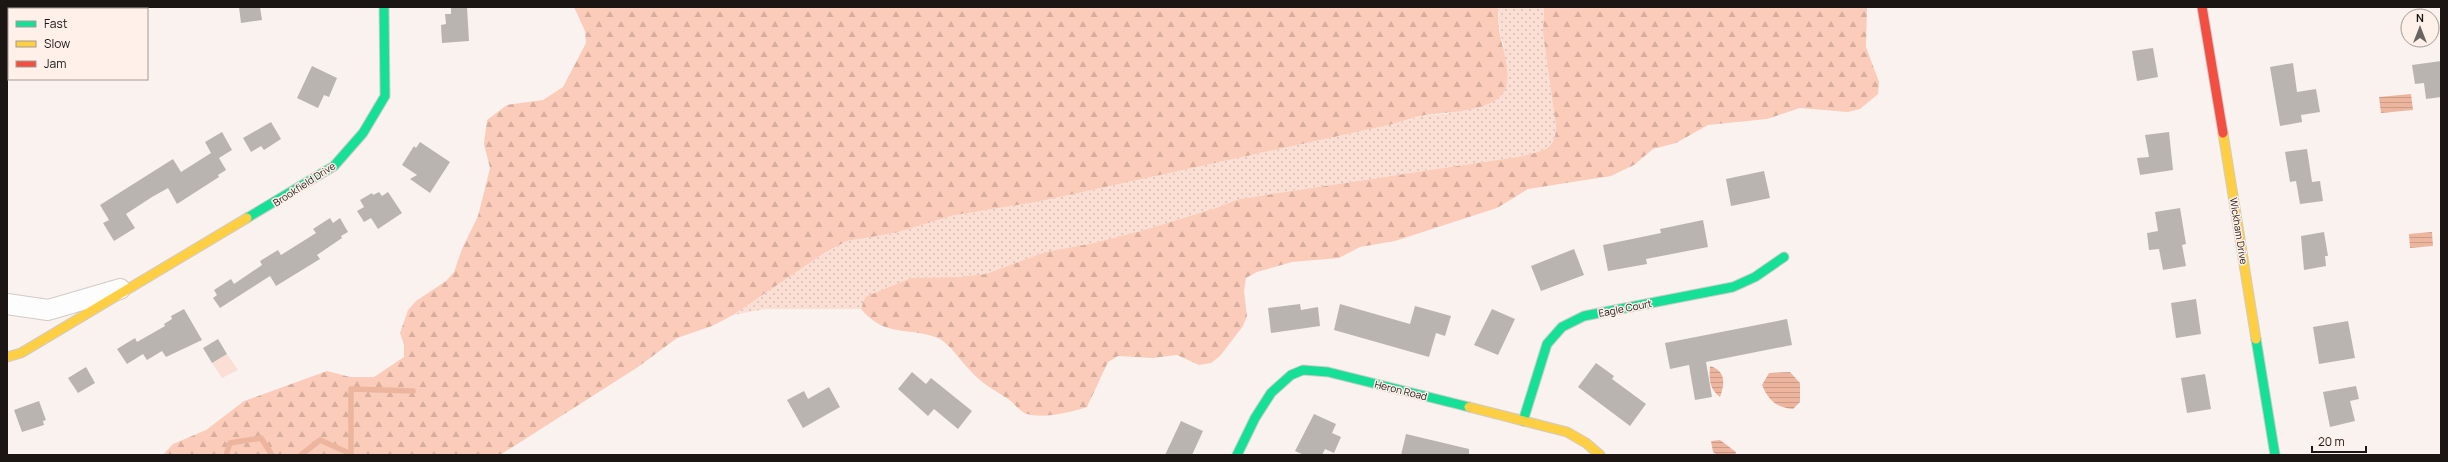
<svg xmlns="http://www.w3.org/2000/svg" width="2448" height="462" font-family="Manrope,sans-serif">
	<defs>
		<pattern id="grass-dots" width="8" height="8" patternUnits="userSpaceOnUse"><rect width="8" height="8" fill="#fbdfd5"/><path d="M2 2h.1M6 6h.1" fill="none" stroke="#d7bfb6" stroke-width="1.8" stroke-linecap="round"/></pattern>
		<pattern id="forest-firs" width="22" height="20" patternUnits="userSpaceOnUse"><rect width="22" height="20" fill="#fbccb9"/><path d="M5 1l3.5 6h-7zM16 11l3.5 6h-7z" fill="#d7ae9e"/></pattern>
		<pattern id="water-rules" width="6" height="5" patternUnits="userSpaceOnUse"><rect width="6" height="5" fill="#edb59e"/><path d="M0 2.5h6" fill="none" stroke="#cb9b87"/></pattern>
	</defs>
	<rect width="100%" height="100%" fill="#faf2ef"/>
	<path fill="url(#grass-dots)" d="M 1498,7 L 1544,7 L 1543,33 L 1556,127 C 1555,151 1543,150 1523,156 L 1239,199 L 1216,208 L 1144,230 L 1094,243 L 1045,252 L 986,274 L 865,297 L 861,309 L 766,309 L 733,315 L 826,252 L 847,241 L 895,233 L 955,215 L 1037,202 L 1389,125 L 1425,115 L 1448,114 L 1504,46 L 1500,34 Z"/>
	<path fill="url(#forest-firs)" d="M 574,7 L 1498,7 C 1498,16 1498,26 1500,35 C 1503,49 1509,67 1507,83 C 1504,112 1446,112 1425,115 C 1413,117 1401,122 1389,125 L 1037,202 L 955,215 L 895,233 L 847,241 L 826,252 L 733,315 L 712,326 L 677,338 L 638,367 L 500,455 L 163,455 L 173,444 L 206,430 L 244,401 L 327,371 L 350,377 L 374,377 L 404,357 L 404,345 L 400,333 L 408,310 L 416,301 L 446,281 L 454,272 L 462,249 L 478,216 L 490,168 L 484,144 L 487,120 L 507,105 L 543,100 L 563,87 L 586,43 L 585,31 Z
		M 1544,7 L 1867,7 L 1866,47 L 1879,82 L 1878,94 L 1860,109 L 1848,112 L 1800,108 L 1767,119 L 1708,125 L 1676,143 L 1653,149 L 1634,165 L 1611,176 L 1528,189 L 1497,208 L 1395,241 L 1360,247 L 1339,258 L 1292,262 L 1257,272 L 1246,278 L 1244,291 L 1247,316 L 1243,326 L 1220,356 L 1211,363 L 1199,365 L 1177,355 L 1152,358 L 1118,356 L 1108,362 L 1087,407 C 1071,412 1044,419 1027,414 C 1019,412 1015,403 1008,399 C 993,389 980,383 968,368 C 959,359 948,341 935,337 C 906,327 884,337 861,309 L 865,297 L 911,278 L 961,277 L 986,274 L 1045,252 L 1094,243 L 1144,230 L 1216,208 L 1239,199 L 1523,156 C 1543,150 1555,151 1556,127 L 1543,33 Z"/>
	<path fill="#fbdfd5" d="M 227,354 L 238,370 L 222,378 L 212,363 Z"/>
	<path fill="url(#water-rules)" d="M 2411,94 L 2413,110 L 2381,113 L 2379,97 Z
		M 2432,232 L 2433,246 L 2410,248 L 2409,234 Z
		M 1710,366 C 1726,371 1725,383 1720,397 C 1709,389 1709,379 1710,366 Z
		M 1790,372 L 1800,383 L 1800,402 L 1793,409 C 1776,407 1769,401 1762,385 L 1769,373 Z
		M 1720,440 L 1736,452 L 1735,455 L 1717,455 L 1713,452 L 1711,441 Z"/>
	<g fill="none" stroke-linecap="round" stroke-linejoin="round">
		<path stroke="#edb59e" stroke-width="5.5" d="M 226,455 L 230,443 L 261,438 L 272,455
			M 301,455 L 320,440 L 351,454 L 351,389 L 413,391"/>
	</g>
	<path fill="#bab4b1" d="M 239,7 L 260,7 L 262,20 L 241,23 Z
		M 451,7 L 467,7 L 469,41 L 442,43 L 441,25 L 446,24 L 445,14 L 451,14 Z
		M 2153,48 L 2158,77 L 2137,81 L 2132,51 Z
		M 2441,61 L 2441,97 L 2426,99 L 2424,83 L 2415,84 L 2412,65 Z
		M 2293,63 L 2297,92 L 2316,89 L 2320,112 L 2301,115 L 2302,122 L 2280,126 L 2270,67 Z
		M 312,66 L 337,78 L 329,97 L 324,95 L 318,108 L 297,98 Z
		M 271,122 L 281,139 L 264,150 L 261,146 L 251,152 L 243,138 Z
		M 222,132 L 232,150 L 219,158 L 226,170 L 218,175 L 219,177 L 177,204 L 168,188 L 152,197 L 126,214 L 135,228 L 114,241 L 103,223 L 109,220 L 100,205 L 173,159 L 181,172 L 211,153 L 205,142 Z
		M 2169,132 L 2173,170 L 2140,175 L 2137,158 L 2149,157 L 2145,135 Z
		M 420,142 L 450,162 L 430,193 L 410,179 L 417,175 L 402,165 L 414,146 L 416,148 Z
		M 2307,149 L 2312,182 L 2320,181 L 2323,201 L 2300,204 L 2296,181 L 2290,182 L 2285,152 Z
		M 1764,171 L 1770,198 L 1731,206 L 1726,179 Z
		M 379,192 L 382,196 L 388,192 L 402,213 L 378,229 L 371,218 L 364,222 L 357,211 L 364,207 L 360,200 L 372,193 L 373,195 Z
		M 2180,208 L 2186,244 L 2182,245 L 2186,266 L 2163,270 L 2159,249 L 2149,250 L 2147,233 L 2158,231 L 2155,212 Z
		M 330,218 L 333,223 L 340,218 L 348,232 L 341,236 L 342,238 L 317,255 L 320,259 L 276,286 L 270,276 L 220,308 L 213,298 L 217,295 L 214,290 L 231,279 L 234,284 L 262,265 L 260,261 L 278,250 L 281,255 L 316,233 L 313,229 Z
		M 1703,220 L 1708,247 L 1646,259 L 1647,264 L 1608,271 L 1603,245 L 1661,233 L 1660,229 Z
		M 2324,232 L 2328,256 L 2325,256 L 2326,266 L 2304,270 L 2301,236 Z
		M 1574,249 L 1584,275 L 1541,291 L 1531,266 Z
		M 2196,299 L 2201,334 L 2176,338 L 2171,303 Z
		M 1300,304 L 1301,310 L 1318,307 L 1320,326 L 1271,333 L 1268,308 Z
		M 1340,304 L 1410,324 L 1415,306 L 1451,316 L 1445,336 L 1436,333 L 1429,357 L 1334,330 Z
		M 184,309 L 202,340 L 166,357 L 162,351 L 147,360 L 143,354 L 127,364 L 117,349 L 135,338 L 137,342 L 165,326 L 164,324 L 172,319 L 171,316 Z
		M 1492,309 L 1515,319 L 1498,355 L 1474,345 Z
		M 1787,319 L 1792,345 L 1706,362 L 1712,397 L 1695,400 L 1689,365 L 1670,369 L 1665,343 Z
		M 2348,321 L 2355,358 L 2319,364 L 2313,327 Z
		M 218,339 L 227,354 L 212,363 L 203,348 Z
		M 1596,363 L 1614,376 L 1612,379 L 1646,404 L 1630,426 L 1578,387 Z
		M 86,367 L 95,383 L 78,393 L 68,378 Z
		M 912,372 L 926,384 L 931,378 L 972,411 L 958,429 L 934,409 L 928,416 L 898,389 Z
		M 2205,374 L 2211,409 L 2187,413 L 2181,378 Z
		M 2356,386 L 2359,399 L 2350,401 L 2355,421 L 2330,427 L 2323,392 Z
		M 829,387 L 840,407 L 803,428 L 787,400 L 804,391 L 808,399 Z
		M 39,401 L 46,420 L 43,421 L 44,425 L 22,432 L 14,410 Z
		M 1314,414 L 1336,424 L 1332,433 L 1341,437 L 1334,453 L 1325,449 L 1322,455 L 1304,455 L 1295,451 Z
		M 1181,421 L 1203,431 L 1192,455 L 1165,455 Z
		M 1406,434 L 1469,449 L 1469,455 L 1401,455 Z"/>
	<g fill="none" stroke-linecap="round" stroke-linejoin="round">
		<defs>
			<path id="street" d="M 7,304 L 48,310 L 120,289"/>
			<path id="fast" d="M 247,218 L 334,166 L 363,133 L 385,96 L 384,7
				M 2256,339 L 2275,455
				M 1523,421 L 1547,344 L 1562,327 L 1584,316 L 1733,287 L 1755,277 L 1784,257
				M 1237,455 L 1255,418 L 1271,393 L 1291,375 L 1303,370 L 1328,372 L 1469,407"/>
			<path id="slow" d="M 2223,133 L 2256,339
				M 7,357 L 21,353 L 247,218
				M 1469,407 L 1567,432 L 1586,443 L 1600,455"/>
			<path id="jam" d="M 2202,7 L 2223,133"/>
		</defs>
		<use href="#street" stroke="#d1cbc8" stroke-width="22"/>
		<use href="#fast" stroke="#d1cbc8" stroke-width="11"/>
		<use href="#slow" stroke="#d1cbc8" stroke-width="11"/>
		<use href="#jam" stroke="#d1cbc8" stroke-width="11"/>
		<use href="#street" stroke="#fefdfd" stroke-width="20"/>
		<use href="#fast" stroke="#16e098" stroke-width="9"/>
		<use href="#slow" stroke="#ffcf43" stroke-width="9"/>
		<use href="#jam" stroke="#f24e42" stroke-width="9"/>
	</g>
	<g text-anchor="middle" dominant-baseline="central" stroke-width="3" stroke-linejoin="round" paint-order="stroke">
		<g font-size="10" fill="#1b1614" stroke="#fff0ea">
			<text transform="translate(304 184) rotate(-33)">Brookfield Drive</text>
			<text transform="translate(2239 231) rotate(81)">Wickham Drive</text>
			<text transform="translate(1625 308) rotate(-11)">Eagle Court</text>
			<text transform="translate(1401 390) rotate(14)">Heron Road</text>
		</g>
	</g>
	<rect width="2448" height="462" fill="none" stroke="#1b1614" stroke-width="16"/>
	<rect x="8" y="8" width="140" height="72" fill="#fff0ea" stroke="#a49994"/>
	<rect x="16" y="21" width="20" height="6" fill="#16e098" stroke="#a49994"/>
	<text x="44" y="28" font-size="12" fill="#1b1614">Fast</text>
	<rect x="16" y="41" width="20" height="6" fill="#ffcf43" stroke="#a49994"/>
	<text x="44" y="48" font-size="12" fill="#1b1614">Slow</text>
	<rect x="16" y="61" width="20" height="6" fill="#f24e42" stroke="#a49994"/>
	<text x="44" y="68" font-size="12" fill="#1b1614">Jam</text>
	<g transform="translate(2420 28)"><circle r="19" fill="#fff0ea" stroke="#a49994"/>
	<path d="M0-3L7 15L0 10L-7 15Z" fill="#696361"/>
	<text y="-6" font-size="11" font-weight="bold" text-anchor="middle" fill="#1b1614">N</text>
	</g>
	<path d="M2312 446v6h54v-6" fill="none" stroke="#1b1614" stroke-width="2"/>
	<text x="2318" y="446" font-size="12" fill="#1b1614" stroke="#fff0ea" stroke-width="3" paint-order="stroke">20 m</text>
</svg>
